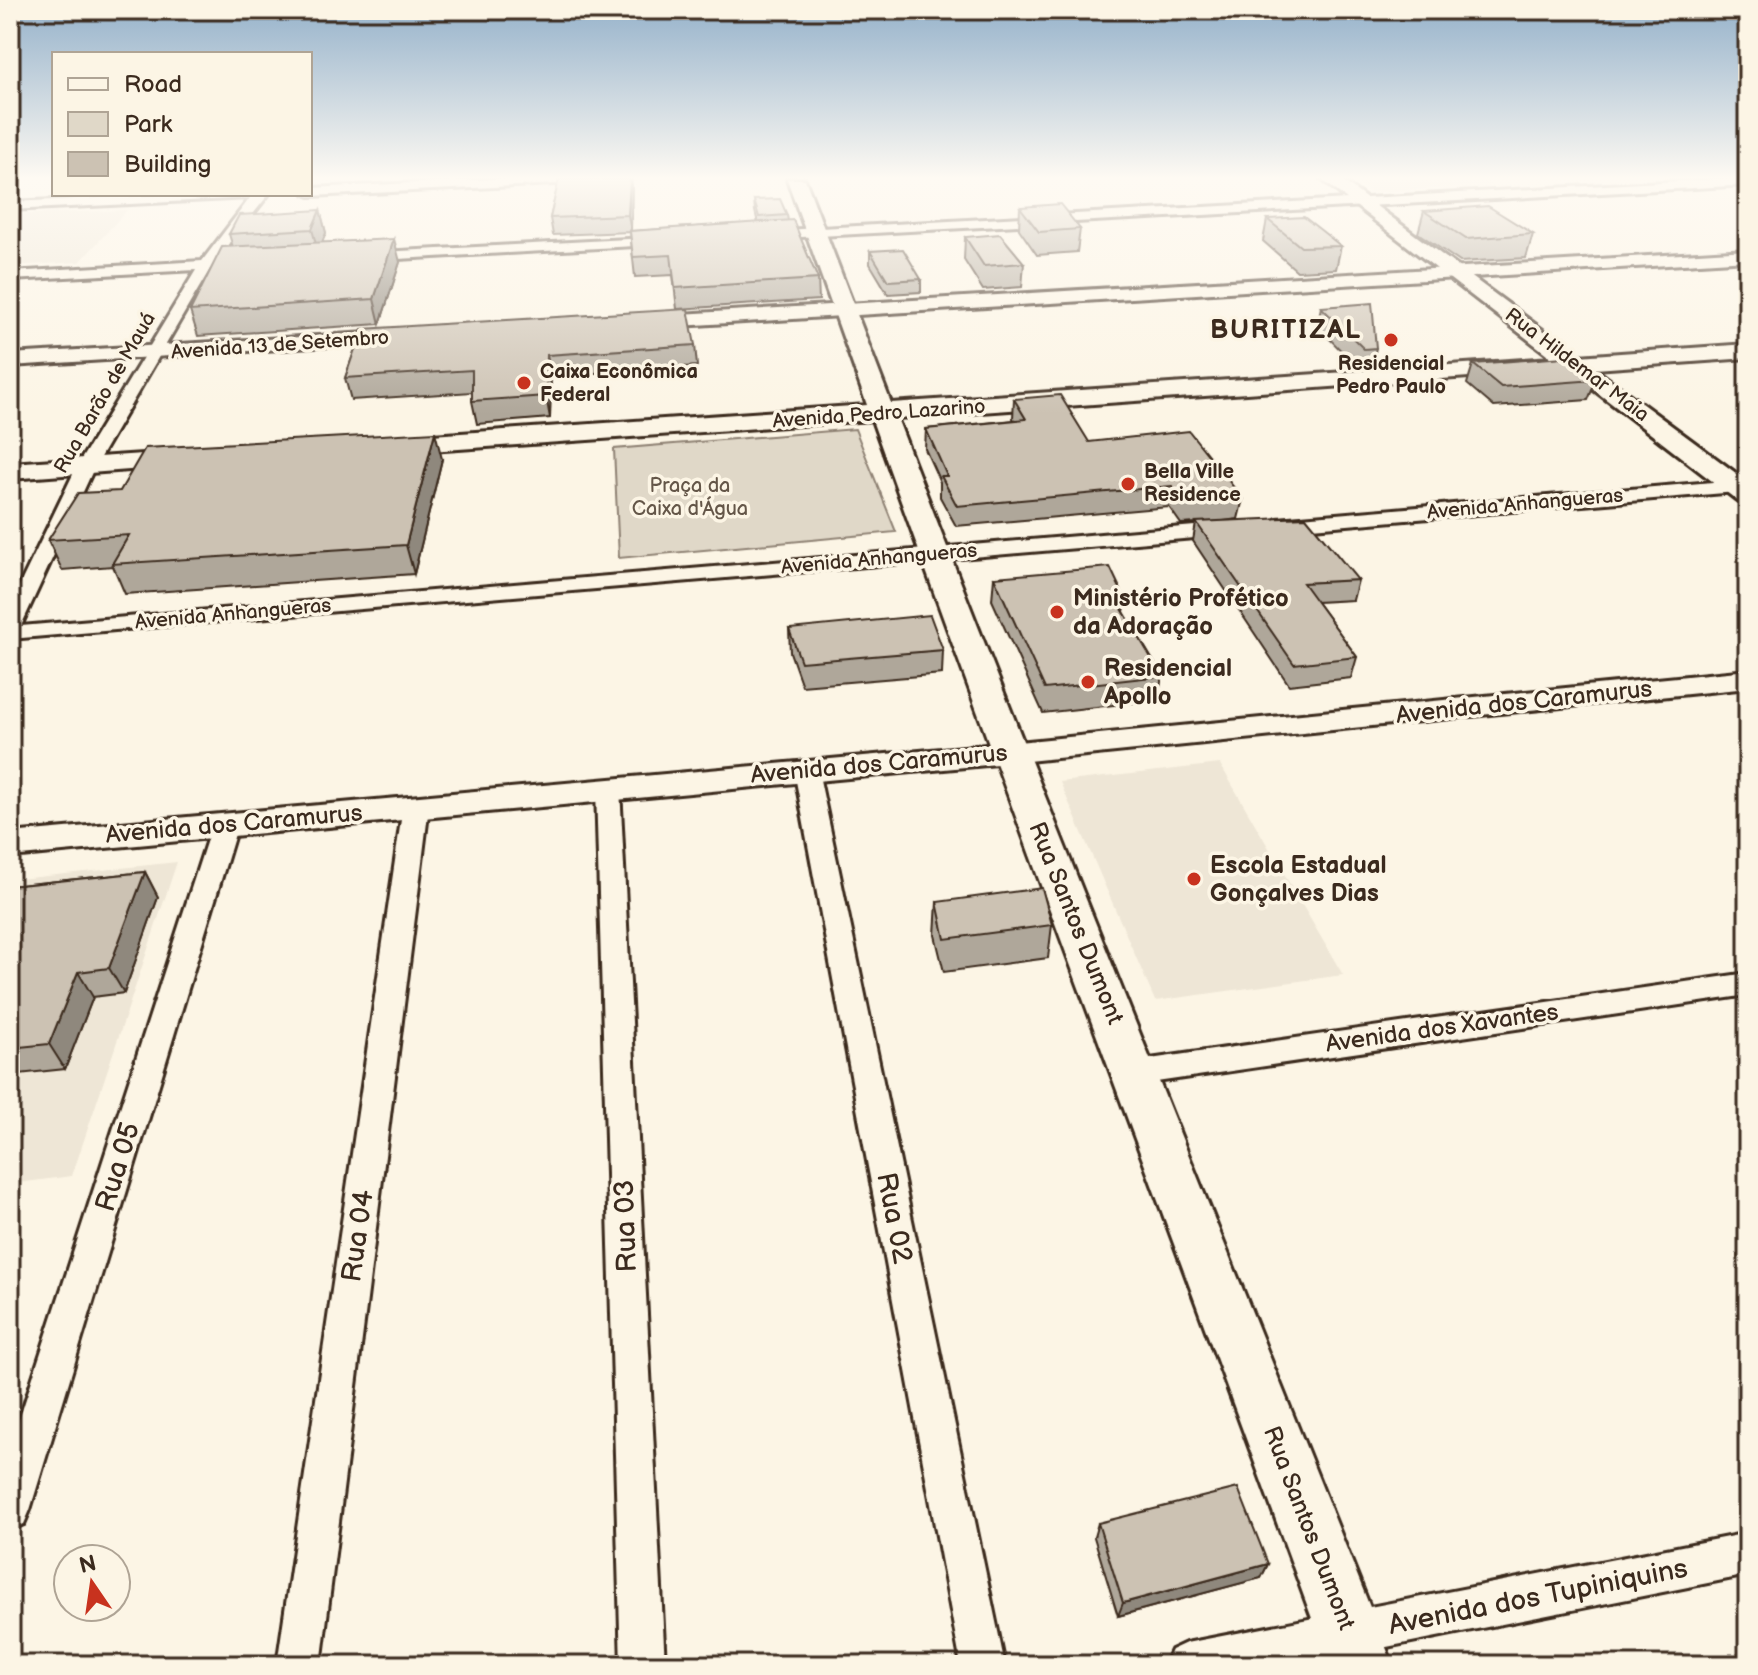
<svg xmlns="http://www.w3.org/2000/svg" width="1758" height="1675" font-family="'Balsamiq Sans',sans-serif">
	<rect width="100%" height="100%" fill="#fcf5e5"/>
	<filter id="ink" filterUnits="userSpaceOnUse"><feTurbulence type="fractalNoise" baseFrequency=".0125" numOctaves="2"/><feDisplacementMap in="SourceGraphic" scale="16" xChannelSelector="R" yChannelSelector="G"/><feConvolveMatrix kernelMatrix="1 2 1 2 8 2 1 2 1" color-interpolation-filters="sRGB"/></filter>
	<g filter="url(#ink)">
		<path fill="#eee6d6" d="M 1352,179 L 1481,179 L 1491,185 L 1370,192 Z
			M 127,210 L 80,262 L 10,266 L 10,215 Z
			M 1220,764 L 1343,975 L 1155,1001 L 1060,782 Z
			M 177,862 L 72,1176 L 10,1184 L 10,880 Z"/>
		<path fill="#e0d8c8" stroke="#8e8173" stroke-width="2" d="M 855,429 L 896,532 L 619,558 L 614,449 Z"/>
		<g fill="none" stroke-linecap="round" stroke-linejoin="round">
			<defs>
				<path id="minor" d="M 496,179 L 579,179 L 573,183 L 310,196 L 305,194 L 310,194 L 310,188 Z
					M 1715,179 L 1748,179 L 1748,185 L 765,239 L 758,235 L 765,231 Z
					M 186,194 L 269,194 L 216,261 L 247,259 L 254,263 L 247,267 L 210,269 L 95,466 L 21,626 L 1230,523 L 1240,529 L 1230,535 L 10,639 L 10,605 L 77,466 L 196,270 L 10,280 L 10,272 L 202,261 L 250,198 L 10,210 L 10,202 Z
					M 666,237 L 673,241 L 671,244 L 362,261 L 355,257 L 362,253 Z
					M 1748,479 L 1748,491 L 1277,531 L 1267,525 L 1277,519 Z
					M 806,762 L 818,770 L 1005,1665 L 961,1665 L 794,770 Z
					M 608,780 L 620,788 L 665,1665 L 621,1665 L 596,788 Z
					M 416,798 L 425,800 L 429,806 L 321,1665 L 277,1665 L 403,806 L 407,800 Z
					M 225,815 L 234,818 L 238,824 L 30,1510 L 24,1524 L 10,1530 L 10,1448 L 212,824 L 216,818 Z
					M 1748,973 L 1748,995 L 1136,1085 L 1125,1082 L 1120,1073 L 1125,1064 L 1136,1061 Z
					M 1748,1533 L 1748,1575 L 1296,1665 L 1164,1665 L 1171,1650 L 1186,1643 Z"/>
				<path id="tertiary" d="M 1748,250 L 1748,260 L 646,328 L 636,322 L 646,316 Z
					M 402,331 L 412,337 L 409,341 L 10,366 L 10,354 Z
					M 1748,670 L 1748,688 L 1008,763 L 10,857 L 10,833 L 1008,743 Z"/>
				<path id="secondary" d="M 787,179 L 805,179 L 891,403 L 1552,358 L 1321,179 L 1340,179 L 1578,356 L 1748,344 L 1748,358 L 1595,369 L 1748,482 L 1748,503 L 1738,501 L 1568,370 L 897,418 C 1057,835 1228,1249 1393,1665 L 1329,1665 C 1178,1250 1020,836 872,420 L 388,454 L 375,446 L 388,438 L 867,405 Z
					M 187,451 L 200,459 L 196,465 L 10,479 L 10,463 Z"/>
			</defs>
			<use href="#minor" stroke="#3b2a1e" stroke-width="6"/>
			<use href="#tertiary" stroke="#3b2a1e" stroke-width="6"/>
			<use href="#secondary" stroke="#3b2a1e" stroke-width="6"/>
			<use href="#minor" fill="#fcf5e5" fill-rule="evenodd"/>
			<use href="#tertiary" fill="#fcf5e5" fill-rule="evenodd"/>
			<use href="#secondary" fill="#fcf5e5" fill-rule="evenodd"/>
		</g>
		<path fill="#afa79a" stroke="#3b2a1e" stroke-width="2" d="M 559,179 L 631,179 L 631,231 L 758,223 L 755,211 L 754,200 L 787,215 L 788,221 L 818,279 L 819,300 L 677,309 L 673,275 L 635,277 L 630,232 L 553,235 L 550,218 Z
			M 1020,207 L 1080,229 L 1077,252 L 1037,255 L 1019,229 Z
			M 320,210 L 326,233 L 322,242 L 400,262 L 380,324 L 198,336 L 190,311 L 233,247 L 229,234 Z
			M 1424,211 L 1533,234 L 1526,258 L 1460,262 L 1418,233 Z
			M 1267,219 L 1341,246 L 1336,269 L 1297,271 L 1263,241 Z
			M 965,237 L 1024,263 L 1022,287 L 983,290 L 964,260 Z
			M 870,251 L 921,279 L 921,292 L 888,294 L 870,264 Z
			M 1321,307 L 1376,348 L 1371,368 L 1359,369 L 1317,326 Z
			M 362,329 L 695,345 L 697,366 L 551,376 L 550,418 L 477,424 L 472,401 L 472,392 L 351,400 L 345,378 Z
			M 1473,364 L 1596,380 L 1588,400 L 1494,407 L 1467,384 Z
			M 1014,399 L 1089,442 L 1243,499 L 1238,519 L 1223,521 L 1358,580 L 1353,600 L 1317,602 L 1357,657 L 1351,678 L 1289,685 L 1193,541 L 1196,523 L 1181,524 L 1169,507 L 956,526 L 940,497 L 940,482 L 925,449 L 926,429 L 1014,420 L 1013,418 Z
			M 442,459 L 414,574 L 125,594 L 113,566 L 62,570 L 48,540 L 120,491 Z
			M 994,577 L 1126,601 L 1124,612 L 1162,676 L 1158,700 L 1043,713 L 992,600 Z
			M 789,629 L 943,650 L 942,674 L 802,686 L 790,652 Z
			M 145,872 L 158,897 L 124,993 L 93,997 L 65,1069 L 10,1075 L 10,886 Z
			M 937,902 L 1052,925 L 1048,958 L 944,972 L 935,935 Z
			M 1098,1523 L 1268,1564 L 1261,1578 L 1118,1616 L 1094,1537 Z"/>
		<path fill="#8f887d" stroke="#3b2a1e" stroke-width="2" d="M 630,179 L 631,179 L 632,185 L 631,232 L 628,215 Z
			M 320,210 L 326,233 L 318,252 L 312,229 Z
			M 394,239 L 400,262 L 380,324 L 374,299 Z
			M 547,355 L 551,376 L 550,418 L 546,396 Z
			M 435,432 L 442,459 L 414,574 L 406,545 Z
			M 10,466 L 18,483 L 10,494 Z
			M 145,872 L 158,897 L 124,993 L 109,968 Z
			M 78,972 L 93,997 L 65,1069 L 49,1044 Z
			M 1268,1564 L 1261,1578 L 1118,1616 L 1123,1603 Z"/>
		<path fill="#ccc2b3" stroke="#3b2a1e" stroke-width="2" d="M 559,179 L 630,179 L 628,215 L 550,218 Z
			M 780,199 L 787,215 L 759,217 L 754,200 Z
			M 1060,204 L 1080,229 L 1039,232 L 1020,207 Z
			M 1488,206 L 1533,234 L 1466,239 L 1424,211 Z
			M 320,210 L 312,229 L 229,234 L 239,215 Z
			M 1304,217 L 1341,246 L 1301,247 L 1267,219 Z
			M 793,220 L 818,279 L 675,288 L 671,255 L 633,257 L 630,231 Z
			M 1000,234 L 1024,263 L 984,266 L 965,237 Z
			M 394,239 L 374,299 L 190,311 L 222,247 Z
			M 903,249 L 921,279 L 888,281 L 870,251 Z
			M 1372,303 L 1376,348 L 1364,349 L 1321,307 Z
			M 688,309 L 695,345 L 547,355 L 546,396 L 472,401 L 472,370 L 345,378 L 362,329 Z
			M 1564,357 L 1596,380 L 1501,387 L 1473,364 Z
			M 1060,395 L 1089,442 L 1189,431 L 1243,499 L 1185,504 L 1172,486 L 957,506 L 941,476 L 947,476 L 926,429 L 1026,419 L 1014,399 Z
			M 435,432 L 406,545 L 112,564 L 129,535 L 48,540 L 78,493 L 120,491 L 145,448 Z
			M 1306,517 L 1358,580 L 1303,583 L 1357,657 L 1294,664 L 1196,522 Z
			M 1110,567 L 1126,601 L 1118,602 L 1162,676 L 1045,689 L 994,577 Z
			M 930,615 L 943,650 L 801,662 L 789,629 Z
			M 145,872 L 109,968 L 78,972 L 49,1044 L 10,1048 L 10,886 Z
			M 1042,888 L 1052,925 L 945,939 L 937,902 Z
			M 1238,1488 L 1268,1564 L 1123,1603 L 1098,1523 Z"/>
	</g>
	<linearGradient id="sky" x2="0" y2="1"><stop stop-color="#94b1ca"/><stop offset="0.43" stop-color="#fefaf3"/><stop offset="1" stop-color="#fefaf3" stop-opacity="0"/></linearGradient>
	<rect width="1758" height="414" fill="url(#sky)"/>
	<g fill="#c8321e" stroke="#fcf5e5" stroke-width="3">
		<circle cx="1391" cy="340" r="8"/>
		<circle cx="524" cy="383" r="8"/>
		<circle cx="1128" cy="484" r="8"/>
		<circle cx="1057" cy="612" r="8"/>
		<circle cx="1088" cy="682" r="8"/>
		<circle cx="1194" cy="879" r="8"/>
	</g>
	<g text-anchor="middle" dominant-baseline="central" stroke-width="7" stroke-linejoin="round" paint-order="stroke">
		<g font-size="20" fill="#3b2a1e" stroke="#fcf5e5">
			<text transform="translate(280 345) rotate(-4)">Avenida 13 de Setembro</text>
			<text transform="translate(1577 365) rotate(37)">Rua Hildemar Maia</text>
			<text transform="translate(105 393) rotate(-60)">Rua Barão de Mauá</text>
			<text transform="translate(879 414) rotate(-4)">Avenida Pedro Lazarino</text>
			<text transform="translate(1525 504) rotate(-5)">Avenida Anhangueras</text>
			<text transform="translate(879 559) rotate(-5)">Avenida Anhangueras</text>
			<text transform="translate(233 614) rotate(-5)">Avenida Anhangueras</text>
		</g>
		<g font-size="20" font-weight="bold" fill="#3b2a1e" stroke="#fcf5e5" text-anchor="start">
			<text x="1391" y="364" text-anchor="middle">Residencial<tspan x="1391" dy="23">Pedro Paulo</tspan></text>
			<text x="540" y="372">Caixa Econômica<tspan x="540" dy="23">Federal</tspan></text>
			<text x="1144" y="472">Bella Ville<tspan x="1144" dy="23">Residence</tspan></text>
		</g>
		<g font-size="20" fill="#645648" stroke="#fcf5e5">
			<text x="690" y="486">Praça da<tspan x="690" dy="23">Caixa d'Água</tspan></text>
		</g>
		<g font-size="24" font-weight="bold" fill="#3b2a1e" stroke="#fcf5e5" text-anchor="start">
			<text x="1073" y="598">Ministério Profético<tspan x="1073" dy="28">da Adoração</tspan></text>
			<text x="1104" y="668">Residencial<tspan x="1104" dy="28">Apollo</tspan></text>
			<text x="1210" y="865">Escola Estadual<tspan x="1210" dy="28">Gonçalves Dias</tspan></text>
		</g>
		<g font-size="24" fill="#3b2a1e" stroke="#fcf5e5">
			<text transform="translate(1524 702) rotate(-6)">Avenida dos Caramurus</text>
			<text transform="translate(879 764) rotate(-5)">Avenida dos Caramurus</text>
			<text transform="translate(234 824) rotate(-5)">Avenida dos Caramurus</text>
			<text transform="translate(1076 923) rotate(68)">Rua Santos Dumont</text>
			<text transform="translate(1442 1028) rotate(-8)">Avenida dos Xavantes</text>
			<text transform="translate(1309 1528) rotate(69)">Rua Santos Dumont</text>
		</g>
		<g font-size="26" font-weight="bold" letter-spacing="2" fill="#3b2a1e" stroke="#fcf5e5">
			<text x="1286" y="330">BURITIZAL</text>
		</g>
		<g font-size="28" fill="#3b2a1e" stroke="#fcf5e5">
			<text transform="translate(118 1167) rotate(-73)">Rua 05</text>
			<text transform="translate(894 1218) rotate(79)">Rua 02</text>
			<text transform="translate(626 1226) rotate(-92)">Rua 03</text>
			<text transform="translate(358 1236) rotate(-82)">Rua 04</text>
			<text transform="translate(1538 1597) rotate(-11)">Avenida dos Tupiniquins</text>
		</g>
	</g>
	<rect width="1758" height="1675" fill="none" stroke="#fcf5e5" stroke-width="40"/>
	<rect x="20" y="20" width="1718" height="1635" fill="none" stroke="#3b2a1e" stroke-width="3" filter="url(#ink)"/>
	<rect x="52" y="52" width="260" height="144" fill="#fcf5e5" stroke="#afa495" stroke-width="2"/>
	<rect x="68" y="78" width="40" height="12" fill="#fcf5e5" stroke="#afa495" stroke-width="2"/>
	<text x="124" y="92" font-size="24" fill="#3b2a1e">Road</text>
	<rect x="68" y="112" width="40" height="24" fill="#e0d8c8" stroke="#afa495" stroke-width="2"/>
	<text x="124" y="132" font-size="24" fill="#3b2a1e">Park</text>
	<rect x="68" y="152" width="40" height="24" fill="#ccc2b3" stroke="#afa495" stroke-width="2"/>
	<text x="124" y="172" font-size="24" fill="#3b2a1e">Building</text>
	<g transform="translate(92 1583) rotate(347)"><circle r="38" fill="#fcf5e5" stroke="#afa495" stroke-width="2"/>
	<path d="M0-6L14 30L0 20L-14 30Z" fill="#c8321e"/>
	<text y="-12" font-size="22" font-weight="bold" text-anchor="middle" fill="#3b2a1e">N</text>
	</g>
</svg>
